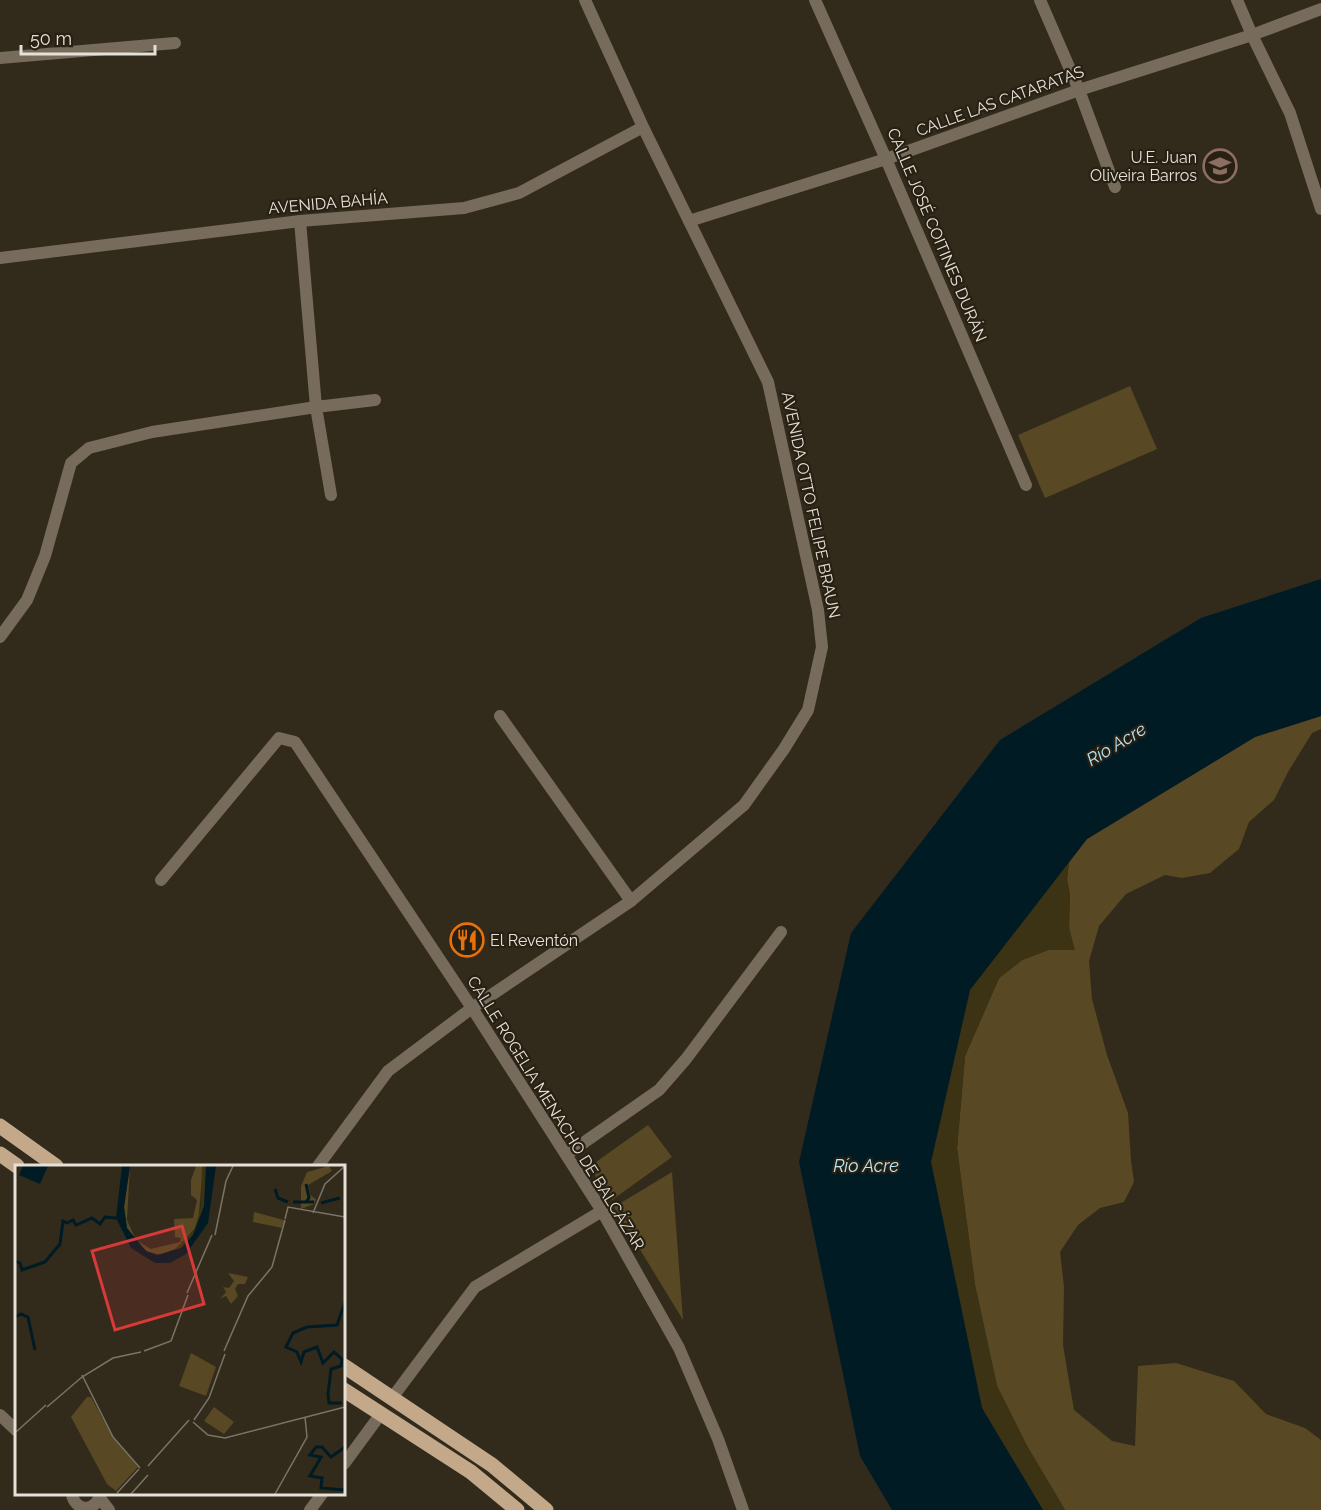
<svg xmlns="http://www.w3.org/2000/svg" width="1321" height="1510" font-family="Raleway,sans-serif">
	<rect width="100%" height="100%" fill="#322b1c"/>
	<path fill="#584823" d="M 1130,386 L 1157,449 L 1045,498 L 1018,435 Z
		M 1321,716 L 1321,729 L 1312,733 L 1288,772 L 1274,800 L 1249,822 L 1239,849 L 1210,873 L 1182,878 L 1165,875 L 1126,894 L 1099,926 L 1089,961 L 1092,999 L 1107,1055 L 1128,1113 L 1131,1160 L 1134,1182 L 1124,1202 L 1100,1208 L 1078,1225 L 1060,1252 L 1064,1287 L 1063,1345 L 1074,1410 L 1112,1441 L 1135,1446 L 1138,1366 L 1176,1363 L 1234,1381 L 1266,1414 L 1305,1428 L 1321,1440 L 1321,1510 L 1065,1510 L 1027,1446 L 997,1386 L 975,1285 L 957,1148 L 965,1056 L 999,978 L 1022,960 L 1048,950 L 1074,950 L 1069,928 L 1070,895 L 1067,879 L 1069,862 L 1087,839 L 1255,737 Z
		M 648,1125 L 672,1157 L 612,1200 L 589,1167 Z
		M 672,1172 L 683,1320 L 614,1207 Z"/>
	<path fill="#3b3313" d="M 1069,862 L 1067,879 L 1070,895 L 1069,928 L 1075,950 L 1048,950 L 1022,960 L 999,978 L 965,1056 L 957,1148 L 975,1285 L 997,1386 L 1027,1446 L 1065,1510 L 1043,1510 L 982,1408 L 931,1162 L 970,989 Z"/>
	<path fill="#011b25" d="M 1321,579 L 1321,716 L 1255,737 L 1087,839 L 970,990 L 931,1162 L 982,1408 L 1043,1510 L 892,1510 L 860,1456 L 799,1162 L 851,933 L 1000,740 L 1201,618 Z"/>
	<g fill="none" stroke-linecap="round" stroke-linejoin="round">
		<path stroke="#776b5b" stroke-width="12" d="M 815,0 L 886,159 L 1026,485
			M 1040,0 L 1079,90 L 1115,187
			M 1237,0 L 1252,35 L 1290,113 L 1321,209
			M 0,58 L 175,43
			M 300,221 L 316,407 L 331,495
			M 689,221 L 886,159 L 1079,90 L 1252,35 L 1321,9
			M 0,637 L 27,600 L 45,556 L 71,463 L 89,448 L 152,432 L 316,407 L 375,400
			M 500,716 L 631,901
			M 161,880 L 279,738 L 295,742 L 472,1008 L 602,1211 L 679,1348 L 718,1439 L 743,1510
			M 566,1155 L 659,1090 L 686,1059 L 781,932
			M 392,1398 L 475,1287 L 602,1211
			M 0,1415 L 16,1430
			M 344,1464 L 380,1415
			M 72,1494 C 73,1502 79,1508 87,1508 C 95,1506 99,1501 100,1494
			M 99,1497 L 109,1510
			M 310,1510 L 322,1494"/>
		<path stroke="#776b5b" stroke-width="12" d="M 0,258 L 300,221 L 464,208 L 519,193 L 643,127
			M 318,1166 L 388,1071 L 472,1008 L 631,901 L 744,805 L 784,749 L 808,710 L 822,647 L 818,610 L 768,382 L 643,127 L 585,0"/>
		<path stroke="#c3a989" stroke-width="15" d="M 0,1126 L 56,1166
			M 0,1154 L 17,1166
			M 344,1366 L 492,1465 L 546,1510
			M 344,1390 L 471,1472 L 517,1510"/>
	</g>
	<defs>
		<symbol id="school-ring" viewBox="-11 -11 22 22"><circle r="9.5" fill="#282113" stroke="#8d6e63" stroke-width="1.5"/><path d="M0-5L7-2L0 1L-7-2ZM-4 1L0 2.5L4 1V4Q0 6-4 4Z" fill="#8d6e63"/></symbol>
		<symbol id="restaurant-ring" viewBox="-11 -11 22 22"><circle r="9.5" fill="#282113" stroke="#e8710a" stroke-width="1.5"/><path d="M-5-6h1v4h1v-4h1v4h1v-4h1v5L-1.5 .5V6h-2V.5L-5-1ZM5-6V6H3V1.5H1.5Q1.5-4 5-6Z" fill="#e8710a"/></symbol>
	</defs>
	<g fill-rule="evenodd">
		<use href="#school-ring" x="1201" y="147" width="38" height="38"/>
		<use href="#restaurant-ring" x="448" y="921" width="38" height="38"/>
	</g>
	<g text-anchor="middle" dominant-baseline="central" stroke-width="4.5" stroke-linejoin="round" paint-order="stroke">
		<g font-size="16" fill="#e6e1d8" stroke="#282113">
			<text transform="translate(1000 101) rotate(-20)">CALLE LAS CATARATAS</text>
			<text transform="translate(328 203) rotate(-5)">AVENIDA BAHÍA</text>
			<text transform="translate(937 235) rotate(67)">CALLE JOSÉ COITINES DURÁN</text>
			<text transform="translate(811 505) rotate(78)">AVENIDA OTTO FELIPE BRAUN</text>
			<text transform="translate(556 1113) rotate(58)">CALLE ROGELIA MENACHO DE BALCÁZAR</text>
		</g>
		<g font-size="16" fill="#e6e1d8" stroke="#282113" text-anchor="end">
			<text x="1197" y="157">U.E. Juan<tspan x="1197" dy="18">Oliveira Barros</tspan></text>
			<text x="490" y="940" text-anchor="start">El Reventón</text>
		</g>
		<g font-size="18" font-style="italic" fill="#b6e6f9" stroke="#282113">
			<text transform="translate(1116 744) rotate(-31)">Río Acre</text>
			<text x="866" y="1165">Río Acre</text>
		</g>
	</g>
	<g transform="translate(15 1165)">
		<rect width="330" height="330" fill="#322b1c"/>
		<path d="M 115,1 L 112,55 L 121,75 L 136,84 L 165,77 L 166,73 L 160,72 L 159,54 L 178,53 L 182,35 L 176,30 L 176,15 L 181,1 L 188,1 L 183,59 L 165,82 L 146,90 L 133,87 L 122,78 L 112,63 L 109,42 ZM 314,1 L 317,6 L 293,20 L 295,30 L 301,34 L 299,39 L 286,44 L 286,21 L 292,7 ZM 239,47 L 269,55 L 267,63 L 238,57 ZM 213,108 L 233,112 L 230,119 L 223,119 L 220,124 L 223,131 L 216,139 L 211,131 L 205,134 L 211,127 L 208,122 L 214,123 L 219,116 ZM 176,188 L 201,202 L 191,231 L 164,221 ZM 72,232 L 76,232 L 98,273 L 123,302 L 101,326 L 92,319 L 56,252 ZM 199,242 L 219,257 L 209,269 L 189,256 Z" fill="#584823"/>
		<path d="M 191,1 L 189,41 L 186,56 L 178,70 L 166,83 L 153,90 L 142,90 L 133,87 L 146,90 L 159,85 L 179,65 L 186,43 L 187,2 Z" fill="#3b3313"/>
		<path d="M 8,1 L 33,1 L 25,19 L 4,10 ZM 107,1 L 115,1 L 109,42 L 112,63 L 131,86 L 142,90 L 166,83 L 178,70 L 189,41 L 191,1 L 201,1 L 193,58 L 171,89 L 155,98 L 140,98 L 116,83 L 101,53 Z" fill="#011b25"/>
		<path fill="none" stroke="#011b25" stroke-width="3" d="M 291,19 L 294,33 L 291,37M 260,24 L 263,33 L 273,37M 278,37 L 299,37M 306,38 L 325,33M 0,96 L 5,98 L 7,105 L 30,97 L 45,79 L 48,56 L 52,58 L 58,55 L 61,60 L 77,53 L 85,59 L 90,52 L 101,53M 0,152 L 6,149 L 13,152 L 20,185M 327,238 L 314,238 L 313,229 L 316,204 L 326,201 L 327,194 L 319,187 L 308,198 L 302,182 L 289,187 L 286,197 L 282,187 L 271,182 L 278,168 L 292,162 L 322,160 L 330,137M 330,282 L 316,292 L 307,282 L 301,282 L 295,290 L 306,292 L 295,311 L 307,313 L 306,323 L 330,325"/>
		<path fill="none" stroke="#7a7467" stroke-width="1.5" d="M 298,48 L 310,19 L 330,1M 270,54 L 273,42 L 330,52M 200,70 L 211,16 L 218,1M 172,128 L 197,70M 129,186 L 156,176 L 173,130M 209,186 L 233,131 L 257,102 L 270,55M 67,210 L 98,272 L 125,303M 32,242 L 67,212 L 98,193 L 126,187M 179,255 L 194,233 L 210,189M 178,257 L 193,270 L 210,273 L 330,242M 1,267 L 31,240M 133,301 L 174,255M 102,328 L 124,304M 116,329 L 133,310M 260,329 L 292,272 L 290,252"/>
		<path fill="#d83a3a" fill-opacity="0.15" stroke="#d83a3a" stroke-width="3" d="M 167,61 L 189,139 L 100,165 L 77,86 Z"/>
		<rect width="330" height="330" fill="none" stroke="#e6e1d8" stroke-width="3"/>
	</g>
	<path d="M21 45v9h134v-9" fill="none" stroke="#e6e1d8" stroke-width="3"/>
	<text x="30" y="45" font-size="18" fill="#e6e1d8" stroke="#282113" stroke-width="4.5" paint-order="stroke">50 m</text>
</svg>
